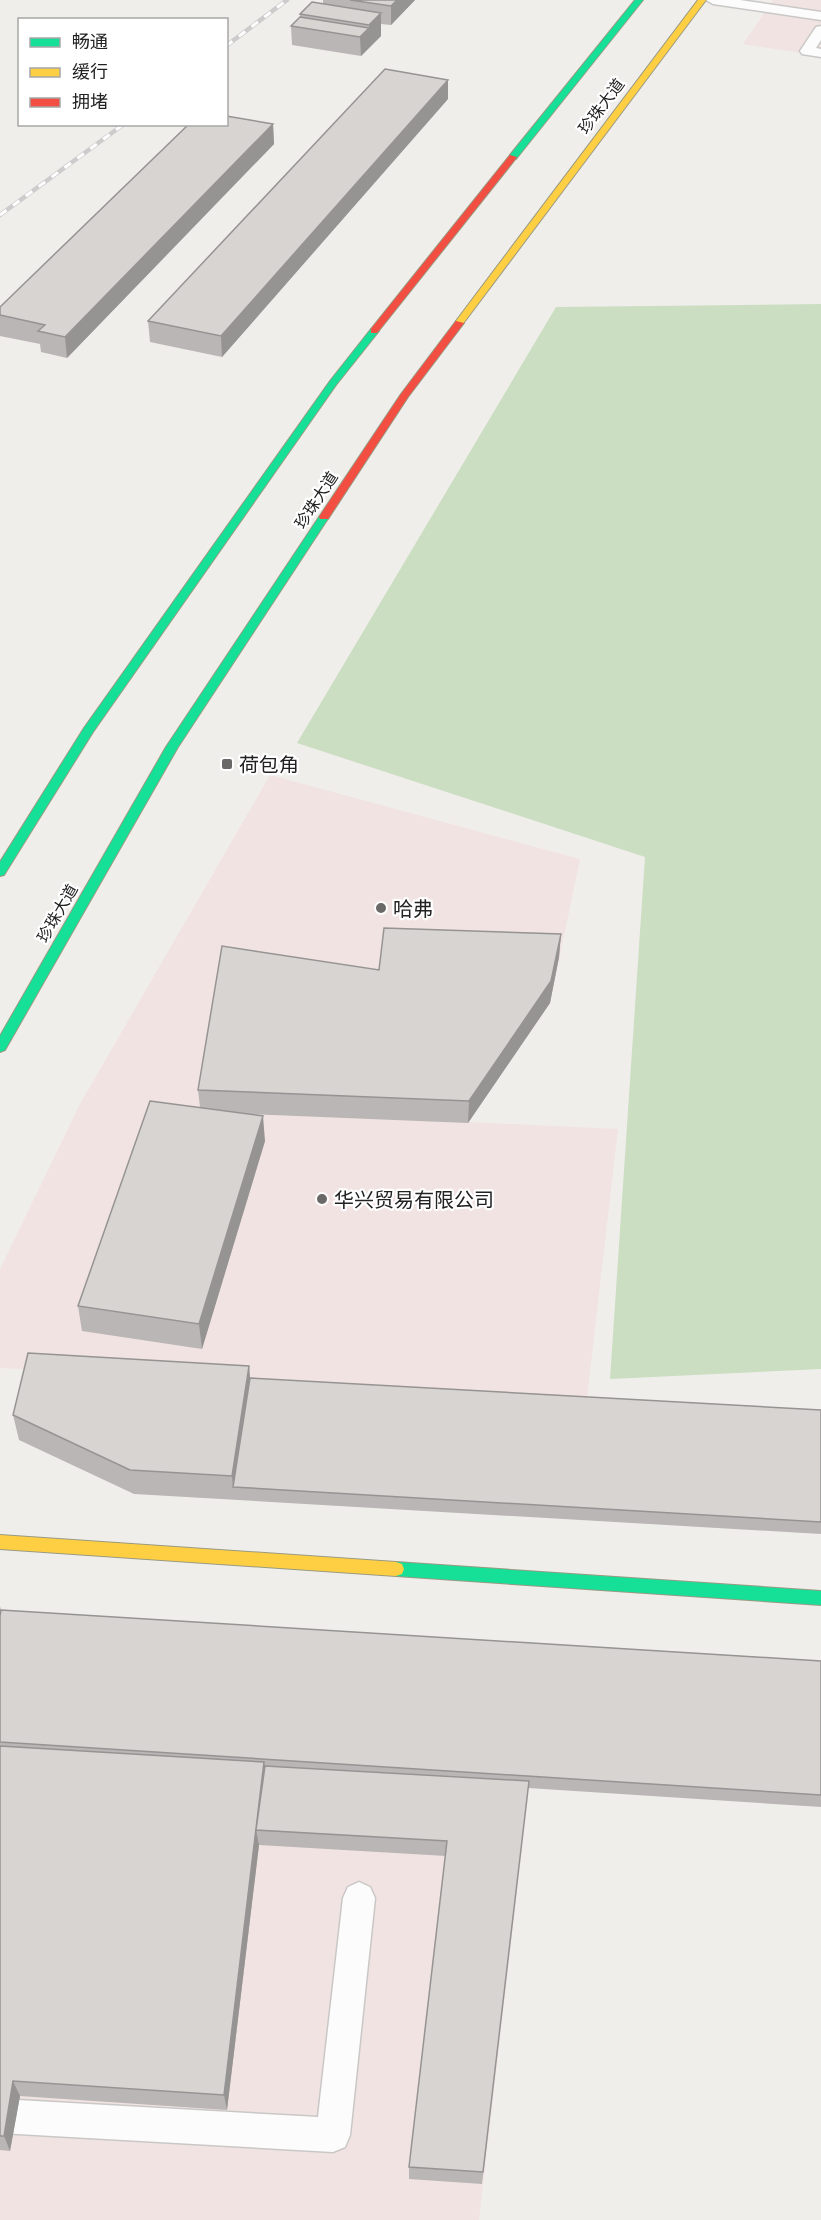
<svg xmlns="http://www.w3.org/2000/svg" width="821" height="2220" font-family="'Golos Text','Noto Sans SC',sans-serif">
	<rect width="100%" height="100%" fill="#f0eeeb"/>
	<path fill="#f1e3e1" d="M 773,0 L 821,0 L 821,56 L 743,44 Z
		M 270,775 L 580,859 L 550,1003 L 468,1122 L 618,1129 L 587,1398 L 0,1368 L 0,1269 L 80,1104 Z
		M 0,1764 L 528,1797 L 479,2220 L 0,2220 Z"/>
	<path fill="#cbdec1" d="M 821,304 L 821,1369 L 610,1379 L 645,857 L 297,743 L 556,307 Z"/>
	<g fill="none" stroke-linecap="round" stroke-linejoin="round">
		<defs>
			<path id="lane" d="M 706,0 L 740,0 L 821,12 L 821,20 L 713,4 Z
				M 821,26 L 821,40 L 816,48 L 821,49 L 821,57 L 802,54 L 800,51 L 816,27 Z
				M 359,1882 L 370,1887 L 375,1898 L 350,2135 L 345,2147 L 333,2152 L 0,2133 L 0,2099 L 318,2117 L 343,1898 L 348,1887 Z"/>
			<path id="fast" d="M 635,0 L 643,0 L 516,159 L 510,159 L 510,155 Z
				M 371,329 L 379,331 L 336,385 L 93,732 L 4,875 L 0,876 L 0,862 L 84,728 L 330,381 Z
				M 324,514 L 329,517 L 178,747 L 5,1050 L 0,1052 L 0,1036 L 166,747 L 319,517 Z
				M 396,1562 L 821,1591 L 821,1605 L 396,1576 L 390,1574 L 388,1569 L 390,1564 Z"/>
			<path id="slow" d="M 698,0 L 706,0 L 462,325 L 456,325 L 456,321 Z
				M 0,1535 L 396,1562 L 402,1564 L 404,1569 L 402,1574 L 396,1576 L 0,1549 Z"/>
			<path id="jam" d="M 510,155 L 517,157 L 377,333 L 371,333 L 371,329 Z
				M 456,321 L 464,323 L 408,397 L 328,519 L 320,519 L 319,517 L 401,394 Z"/>
		</defs>
		<use href="#lane" stroke="#c9c8c7" stroke-width="3"/>
		<use href="#fast" stroke="#999a82" stroke-width="2"/>
		<use href="#slow" stroke="#999a82" stroke-width="2"/>
		<use href="#jam" stroke="#999a82" stroke-width="2"/>
		<use href="#lane" fill="#fdfcfc" fill-rule="evenodd"/>
		<use href="#fast" fill="#16e098" fill-rule="evenodd"/>
		<use href="#slow" fill="#ffcf43" fill-rule="evenodd"/>
		<use href="#jam" fill="#f24e42" fill-rule="evenodd"/>
		<defs>
			<path id="rail" d="M 226,46 L 287,0
				M 0,215 L 124,124"/>
		</defs>
		<use href="#rail" stroke="#ccc" stroke-width="4.5"/>
		<use href="#rail" stroke="#fff" stroke-width="3" stroke-dasharray="8" stroke-linecap="butt"/>
	</g>
	<path fill="#b9b6b5" d="M 323,0 L 415,0 L 391,25 L 381,24 L 381,36 L 361,56 L 292,45 L 291,26 L 300,17 L 300,14 L 323,4 Z
		M 448,99 L 222,357 L 150,342 L 148,321 Z
		M 273,124 L 274,144 L 67,358 L 41,352 L 40,344 L 0,336 L 0,307 Z
		M 561,934 L 559,957 L 550,1003 L 468,1123 L 249,1114 L 265,1141 L 202,1349 L 82,1331 L 78,1306 L 200,1107 L 198,1090 L 379,970 Z
		M 249,1366 L 250,1378 L 821,1410 L 821,1534 L 134,1494 L 19,1440 L 13,1415 Z
		M 0,1606 L 1,1610 L 821,1661 L 821,1807 L 528,1788 L 482,2184 L 409,2179 L 409,2167 L 446,1856 L 259,1845 L 227,2110 L 20,2096 L 10,2151 L 0,2150 Z"/>
	<path fill="#969493" d="M 397,0 L 415,0 L 391,25 L 391,6 Z
		M 381,13 L 381,36 L 361,56 L 360,37 L 369,28 L 369,25 Z
		M 448,80 L 448,99 L 222,357 L 221,336 Z
		M 273,124 L 274,144 L 67,358 L 65,337 Z
		M 561,934 L 559,957 L 550,1003 L 468,1123 L 469,1101 Z
		M 263,1116 L 265,1141 L 202,1349 L 199,1324 Z
		M 249,1366 L 251,1391 L 233,1487 L 232,1476 Z
		M 264,1762 L 266,1781 L 256,1830 L 259,1845 L 227,2110 L 224,2095 Z
		M 13,2081 L 20,2096 L 10,2151 L 4,2136 Z"/>
	<path fill="#d7d4d2" stroke="#969493" stroke-width="1.5" d="M 350,0 L 397,0 L 391,6 Z
		M 312,2 L 381,13 L 369,25 L 300,14 Z
		M 300,17 L 369,28 L 360,37 L 291,26 Z
		M 385,69 L 448,80 L 221,336 L 148,321 Z
		M 226,116 L 273,124 L 65,337 L 38,331 L 45,325 L 0,315 L 0,307 L 189,124 L 226,124 Z
		M 384,928 L 561,934 L 551,981 L 469,1101 L 198,1090 L 222,946 L 379,970 Z
		M 150,1101 L 263,1116 L 199,1324 L 78,1306 Z
		M 28,1353 L 249,1366 L 232,1476 L 130,1470 L 13,1415 Z
		M 250,1378 L 821,1410 L 821,1522 L 233,1487 Z
		M 1,1610 L 821,1661 L 821,1795 L 0,1742 L 0,1616 Z
		M 0,1746 L 264,1762 L 224,2095 L 13,2081 L 4,2136 L 0,2136 Z
		M 265,1766 L 529,1781 L 483,2172 L 409,2167 L 447,1841 L 256,1830 Z"/>
	<g fill="#6a6968" stroke="#fff" stroke-width="2">
		<rect x="221" y="758" width="12" height="12" rx="3"/>
		<circle cx="381" cy="908" r="6"/>
		<circle cx="322" cy="1199" r="6"/>
	</g>
	<g text-anchor="middle" dominant-baseline="central" stroke-width="4.5" stroke-linejoin="round" paint-order="stroke">
		<g font-size="16" fill="#222" stroke="#fff">
			<text transform="translate(601 106) rotate(-53)">珍珠大道</text>
			<text transform="translate(316 500) rotate(-57)">珍珠大道</text>
			<text transform="translate(57 913) rotate(-60)">珍珠大道</text>
		</g>
		<g font-size="20" fill="#222" stroke="#fff" text-anchor="start">
			<text x="239" y="764">荷包角</text>
			<text x="393" y="908">哈弗</text>
			<text x="334" y="1199">华兴贸易有限公司</text>
		</g>
	</g>
	<rect x="18" y="18" width="210" height="108" fill="#ffffff" stroke="#a7a7a7" stroke-width="1.5"/>
	<rect x="30" y="38" width="30" height="9" fill="#16e098" stroke="#a7a7a7" stroke-width="1.5"/>
	<text x="72" y="48" font-size="18" fill="#222222">畅通</text>
	<rect x="30" y="68" width="30" height="9" fill="#ffcf43" stroke="#a7a7a7" stroke-width="1.5"/>
	<text x="72" y="78" font-size="18" fill="#222222">缓行</text>
	<rect x="30" y="98" width="30" height="9" fill="#f24e42" stroke="#a7a7a7" stroke-width="1.5"/>
	<text x="72" y="108" font-size="18" fill="#222222">拥堵</text>
</svg>
